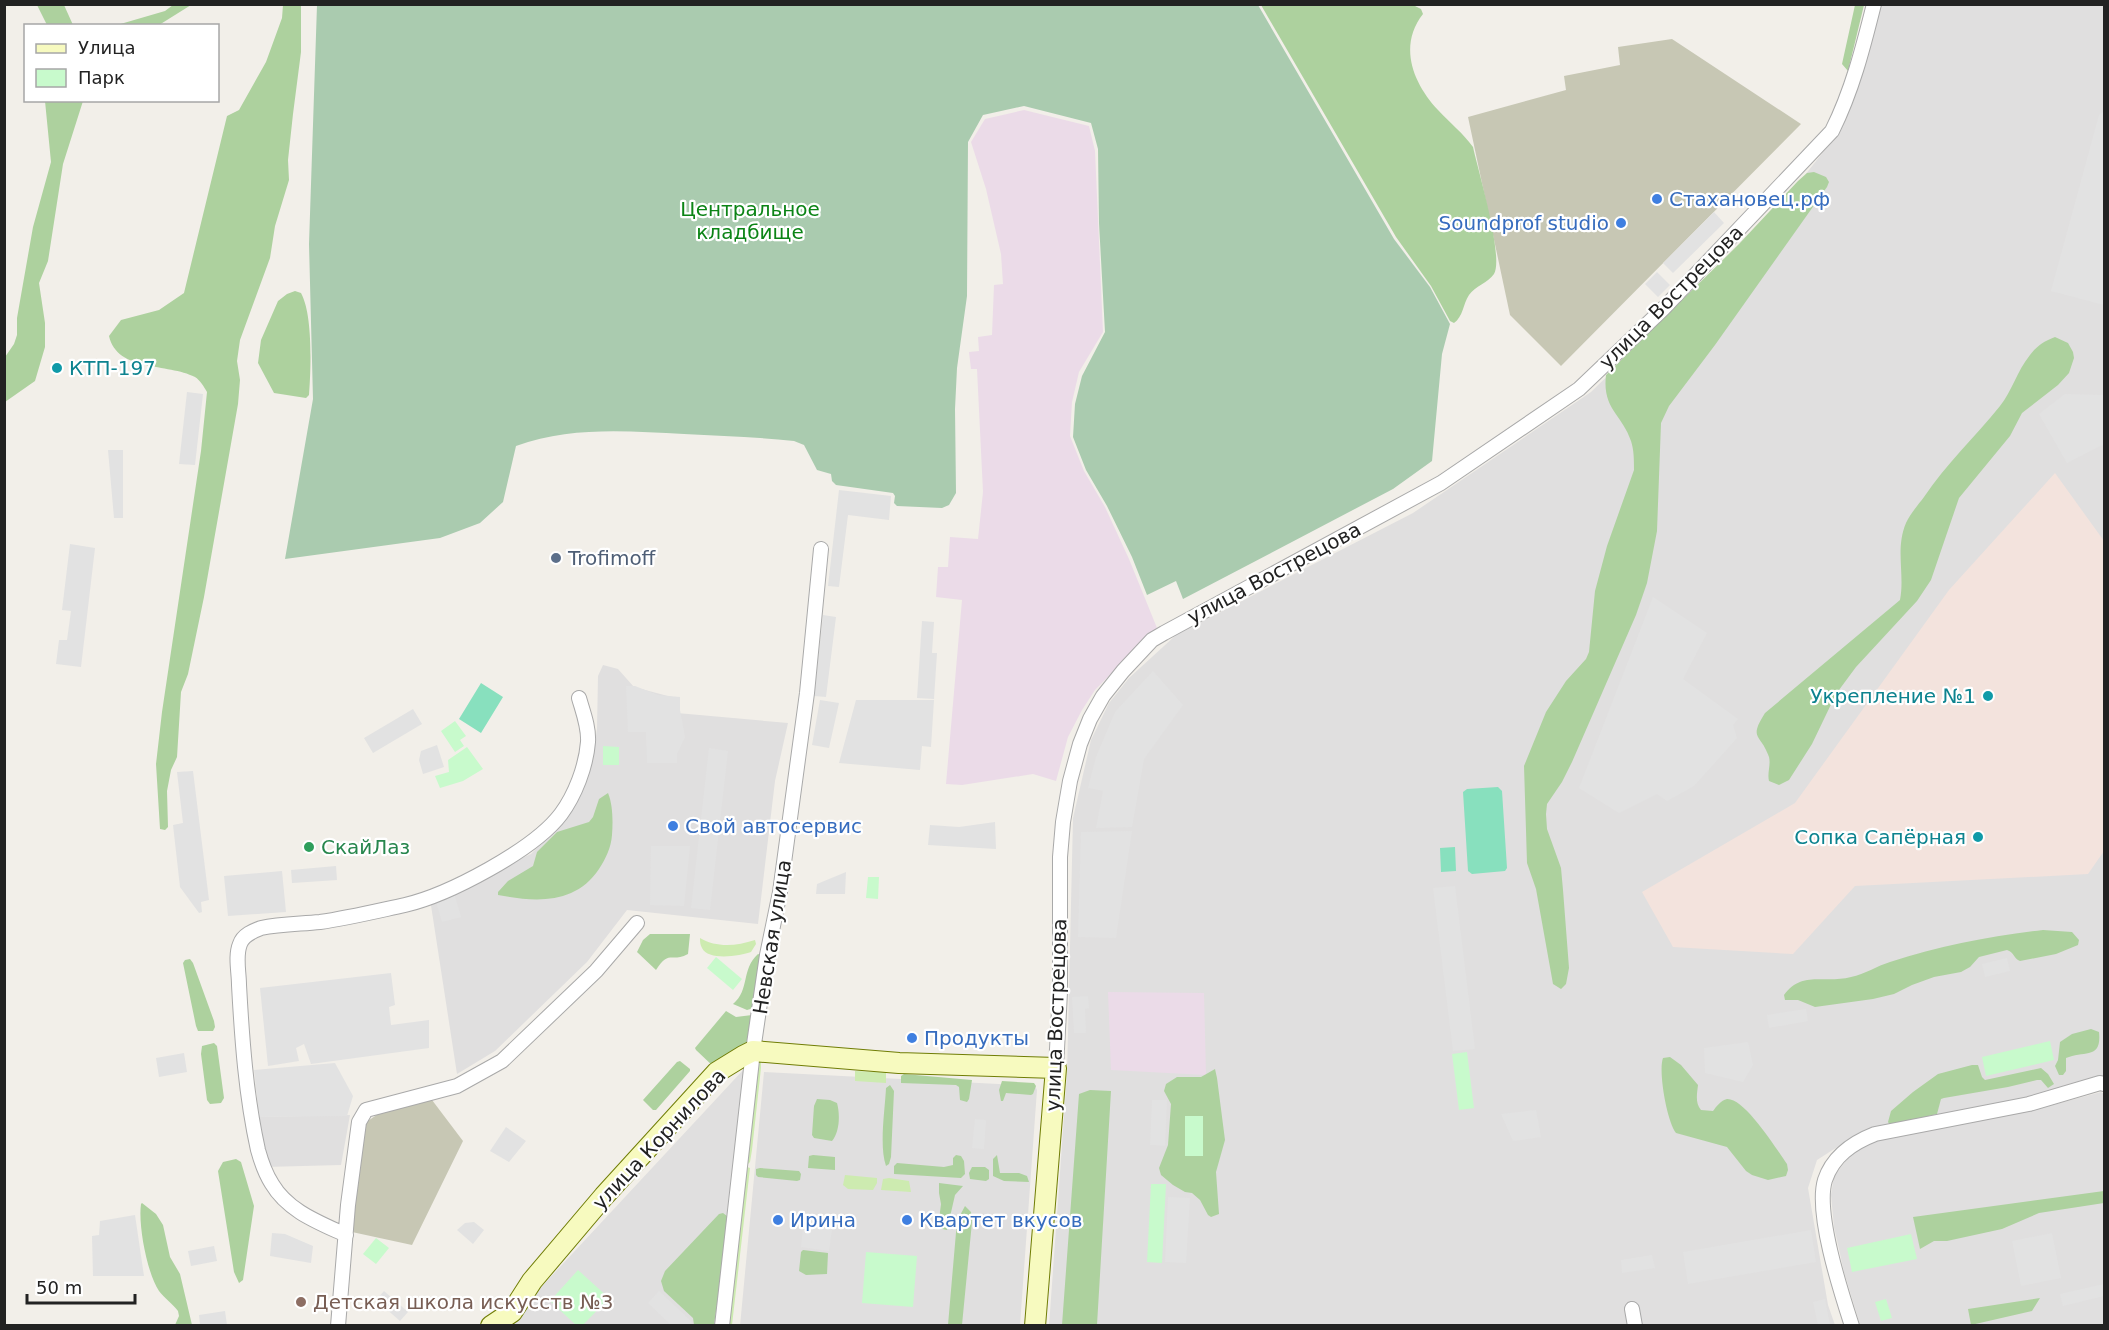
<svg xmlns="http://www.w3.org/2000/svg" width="2109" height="1330" font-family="'DejaVu Sans',sans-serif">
	<rect width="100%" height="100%" fill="#f2efe9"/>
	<path fill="#e0dfdf" d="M 1878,5 L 2104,5 L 2104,1078 L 2027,1099 L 1853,1137 L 1817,1160 L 1808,1188 L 1828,1305 L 1835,1325 L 1049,1326 L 1067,1075 L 1073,818 L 1091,740 L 1109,703 L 1129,678 L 1176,635 L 1413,513 L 1591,392 L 1776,212 L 1838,133 L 1846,120 Z
		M 603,665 L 618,669 L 634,687 L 679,699 L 677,713 L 788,723 L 775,781 L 758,924 L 627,910 L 587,962 L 495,1051 L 457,1074 L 430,899 L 531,854 L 564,820 L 586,781 L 593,755 L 597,729 L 598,676 Z
		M 745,1068 L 713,1325 L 506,1325 Z
		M 764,1072 L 1035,1086 L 1037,1090 L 1020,1325 L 740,1326 Z
		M 2101,1092 L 2104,1094 L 2104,1325 L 1860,1325 L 1844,1272 L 1834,1227 L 1831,1195 L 1834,1176 L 1852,1153 L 1876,1141 L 2030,1111 Z
		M 350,1115 L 341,1165 L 265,1167 L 255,1117 Z"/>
	<path fill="#ebdbe8" d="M 1024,110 L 1089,126 L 1095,151 L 1103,332 L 1079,372 L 1072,402 L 1070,436 L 1084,471 L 1105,507 L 1129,559 L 1157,628 L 1150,634 L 1095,690 L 1082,710 L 1068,737 L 1056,781 L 1033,774 L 962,785 L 946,784 L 962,600 L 936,597 L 938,567 L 948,567 L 950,537 L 978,539 L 983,492 L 977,369 L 971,369 L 969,352 L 979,351 L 978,337 L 992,335 L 994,285 L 1003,284 L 1001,254 L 986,189 L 971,142 L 985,119 Z
		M 1108,992 L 1204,993 L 1206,1075 L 1111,1070 Z"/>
	<path fill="#f3e3dd" d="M 2055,473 L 2104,541 L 2104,851 L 2088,874 L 1855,886 L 1793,954 L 1673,947 L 1642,892 L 1795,803 L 1949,590 Z"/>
	<path fill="#c7c7b4" d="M 1672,39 L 1801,124 L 1561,366 L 1510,315 L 1468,117 L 1566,90 L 1564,76 L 1620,65 L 1618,47 Z
		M 432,1100 L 463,1141 L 412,1245 L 352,1232 L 365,1123 L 378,1114 Z"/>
	<path fill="#cdebb0" d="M 700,938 C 717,948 736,946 755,940 L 756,944 L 751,952 C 740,956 708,961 702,948 C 700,945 700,941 700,938 Z
		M 757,1061 L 761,1062 L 761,1068 L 752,1150 L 750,1162 L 747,1165 Z
		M 855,1071 L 886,1072 L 886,1083 L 855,1081 Z
		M 747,1167 L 750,1168 L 732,1325 L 722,1326 Z
		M 845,1175 L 877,1178 L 877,1183 L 873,1190 L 848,1189 L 843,1185 Z
		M 889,1178 L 909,1181 L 911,1192 L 881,1190 L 883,1179 Z"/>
	<path fill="#add19e" d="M 1411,4 L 1421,9 L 1423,14 C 1398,46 1413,83 1438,110 C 1450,123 1463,133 1473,147 C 1478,170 1504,257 1494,274 C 1488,283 1475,286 1469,295 C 1463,304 1463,317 1454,323 L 1450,321 L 1431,286 L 1396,237 L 1261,5 Z
		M 37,5 L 64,5 L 73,25 L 47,25 Z
		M 173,5 L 191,5 L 159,25 L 117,25 L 165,11 Z
		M 283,5 L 301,5 L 301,52 L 293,114 L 288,160 L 289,180 L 275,226 L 270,258 L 240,340 L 237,361 L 240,380 L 238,404 L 204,597 L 188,674 L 181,692 L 177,757 L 171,770 L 167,791 L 168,827 L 165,830 L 160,829 L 156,764 L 162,712 L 201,451 L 207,392 C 204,387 200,380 195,377 C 168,363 117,372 109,336 L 121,320 L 159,310 L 184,293 L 227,116 L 239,110 L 266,62 L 282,18 Z
		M 1855,5 L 1864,5 L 1848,71 L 1842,64 Z
		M 45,101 L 83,101 L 63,164 L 48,261 L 39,283 L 45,323 L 45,347 L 35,381 L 5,402 L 5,357 L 14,344 L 17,335 L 17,318 L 33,227 L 51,162 Z
		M 1814,172 L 1826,177 L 1829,182 L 1827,187 L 1715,345 L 1669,406 L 1661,423 L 1657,531 L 1647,583 L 1636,615 L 1572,762 L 1562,782 L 1547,804 L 1546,814 L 1547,829 L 1561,868 L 1563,890 L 1569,968 L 1566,984 L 1561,989 L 1553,984 L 1536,889 L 1527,863 L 1524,766 L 1546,712 L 1566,681 L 1586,659 L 1589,652 L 1595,591 L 1607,546 L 1634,470 C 1634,460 1634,450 1631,441 C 1622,414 1602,409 1606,375 L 1739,244 L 1798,181 L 1807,173 Z
		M 295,291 L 301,293 C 313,315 311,369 309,395 L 306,398 L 274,393 L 258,363 L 261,340 L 278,301 L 287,294 Z
		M 2055,337 L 2068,343 L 2073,352 L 2074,358 L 2069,373 L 2058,385 L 2022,413 L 2010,436 L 1959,498 L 1931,580 L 1917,601 L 1856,667 L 1836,694 L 1812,744 L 1789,780 L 1779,785 L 1769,781 C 1767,773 1771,765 1769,757 C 1761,733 1748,740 1765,713 L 1900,600 C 1905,574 1895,549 1906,523 C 1910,514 1918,505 1924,497 C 1946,464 1975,437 2000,406 C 2012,391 2017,371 2030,355 C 2037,346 2044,341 2055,337 Z
		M 608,793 C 613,805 613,822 612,835 C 611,848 606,858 599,869 C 575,905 535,902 498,895 L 498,892 L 508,881 L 533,866 L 537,852 L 557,832 L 589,822 L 593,817 L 599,799 Z
		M 2043,930 L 2072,932 L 2079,940 L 2078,945 L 2056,954 L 2020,961 C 2014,959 2014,952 2007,950 L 1979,957 L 1970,967 L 1961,972 L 1934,977 L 1912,985 L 1894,994 L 1873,999 L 1815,1007 L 1798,1000 L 1785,1000 L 1784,995 C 1802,970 1824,984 1851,977 C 1865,974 1877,966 1890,962 C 1940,946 1991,936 2043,930 Z
		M 650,934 L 690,934 L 688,954 C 671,963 669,949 656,970 L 637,952 L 643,940 Z
		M 758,954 L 764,956 L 757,1007 L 747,1010 L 733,1004 C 750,990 741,969 758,954 Z
		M 190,959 L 193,963 L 214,1021 L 215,1027 L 213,1031 L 198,1031 L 196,1026 L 183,963 L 185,960 Z
		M 726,1011 L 736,1017 L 752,1015 L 751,1049 L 715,1068 L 696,1050 L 695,1048 Z
		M 2091,1029 L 2099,1032 C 2102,1060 2084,1050 2066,1058 L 2066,1071 L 2063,1075 L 2059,1075 L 2055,1066 L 2058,1060 L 2060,1042 L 2072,1034 Z
		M 214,1043 L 217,1046 L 224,1098 L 221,1103 L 210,1104 L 207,1100 L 201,1054 L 202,1046 Z
		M 1670,1057 L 1681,1065 L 1698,1085 C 1697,1094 1695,1103 1701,1110 L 1713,1111 C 1716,1107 1721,1100 1727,1099 C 1745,1098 1777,1150 1787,1164 L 1788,1170 L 1786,1176 L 1768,1180 L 1752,1175 L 1746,1171 L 1727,1147 L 1676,1133 C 1667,1122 1658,1071 1663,1058 Z
		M 680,1061 L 690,1069 L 690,1071 L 656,1110 L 653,1110 L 643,1100 L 677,1062 Z
		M 1972,1065 L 1978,1065 L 1982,1077 L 1985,1080 L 2041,1068 L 2048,1074 L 2054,1084 L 2048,1088 L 2041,1080 L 2037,1080 L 2008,1087 L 1944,1098 L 1941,1099 L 1937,1114 L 1890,1125 L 1888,1122 L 1891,1111 L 1913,1092 L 1938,1074 Z
		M 1215,1069 L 1217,1078 L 1225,1140 L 1216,1172 L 1219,1214 L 1211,1217 L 1208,1215 L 1200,1200 L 1192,1193 L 1185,1192 L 1173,1185 L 1161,1175 L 1159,1168 L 1168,1145 L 1171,1104 L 1164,1091 L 1166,1084 L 1177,1077 L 1201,1077 Z
		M 904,1074 L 972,1080 L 969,1099 L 967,1102 L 960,1100 L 959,1087 L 956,1085 L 901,1083 L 901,1076 Z
		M 1002,1081 L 1034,1083 L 1036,1086 L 1033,1094 L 1031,1095 L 1006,1093 L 1003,1101 L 1001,1101 L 999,1090 Z
		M 890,1085 L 894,1091 L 891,1157 L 889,1164 L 886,1166 C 879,1146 885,1110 886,1088 Z
		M 1090,1090 L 1111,1091 L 1097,1325 L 1062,1325 L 1079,1094 Z
		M 817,1099 L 830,1100 L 837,1103 C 840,1114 840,1131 832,1141 L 814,1138 L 812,1135 L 814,1106 Z
		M 813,1155 L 835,1157 L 835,1170 L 808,1168 L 809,1156 Z
		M 956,1155 L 961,1156 L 964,1161 L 965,1174 L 961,1178 L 894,1174 L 894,1166 L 897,1163 L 944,1167 L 953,1165 L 953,1158 Z
		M 997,1155 L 1000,1173 L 1019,1173 L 1027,1176 L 1029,1182 L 1004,1181 L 993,1176 L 993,1159 Z
		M 236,1159 L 241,1162 L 254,1206 L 243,1280 L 239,1283 L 234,1272 L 218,1171 L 223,1162 Z
		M 972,1167 L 985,1167 L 989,1170 L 989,1179 L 986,1181 L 970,1179 L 969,1173 Z
		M 760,1168 L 799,1171 L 801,1174 L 800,1180 L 797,1181 L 758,1177 L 756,1175 L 756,1169 Z
		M 939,1183 L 963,1186 L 955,1195 L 947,1230 L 938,1228 L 941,1204 L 939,1193 Z
		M 2104,1191 L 2104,1203 L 2039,1213 L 2002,1229 L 1947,1241 L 1934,1241 L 1920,1249 L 1913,1217 Z
		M 142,1203 L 156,1214 L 163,1225 L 170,1257 L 180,1274 L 192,1325 L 175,1325 L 179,1316 L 178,1311 C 173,1304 164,1298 159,1291 C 147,1273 138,1225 141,1204 Z
		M 965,1206 L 971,1212 L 972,1222 L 962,1325 L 948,1325 L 957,1221 Z
		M 723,1213 L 727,1216 L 729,1222 L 714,1325 L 694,1325 L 693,1318 L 664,1291 L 661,1281 L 665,1271 L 719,1214 Z
		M 803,1250 L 828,1253 L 827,1274 L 806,1275 L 799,1271 L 801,1252 Z
		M 2040,1298 L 2032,1311 L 1971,1325 L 1968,1309 Z"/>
	<path fill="#aacbaf" d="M 317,5 L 1258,5 L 1394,239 L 1430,287 L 1450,324 L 1442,354 L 1432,461 L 1393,489 L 1183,599 L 1176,581 L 1147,595 L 1132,557 L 1107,506 L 1086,470 L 1073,437 L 1075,404 L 1082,376 L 1105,332 L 1099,223 L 1098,149 L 1091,123 L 1024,106 L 983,115 L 968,142 L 967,296 L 957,368 L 955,409 L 956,493 L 949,505 L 942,508 L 897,506 L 894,503 L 895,496 L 893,493 L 836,485 L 832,481 L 831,474 L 817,470 L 804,445 L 794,441 C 758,437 721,436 684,434 C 627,431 571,426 516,446 L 503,502 L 480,523 L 440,538 L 285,559 L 313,399 L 309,244 Z"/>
	<path fill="#c8facc" d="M 455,721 L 466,736 L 460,740 L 464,746 L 455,752 L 441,731 Z
		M 603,746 L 619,747 L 619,765 L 603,765 Z
		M 467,747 L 483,769 L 463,781 L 440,788 L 435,776 L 449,772 L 448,760 Z
		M 868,877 L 879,877 L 878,899 L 866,898 Z
		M 716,957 L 742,979 L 733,990 L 707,968 Z
		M 2050,1041 L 2054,1060 L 1986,1076 L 1982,1057 Z
		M 1467,1052 L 1474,1108 L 1459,1110 L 1452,1054 Z
		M 1185,1116 L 1203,1116 L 1203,1156 L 1185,1156 Z
		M 1151,1184 L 1166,1184 L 1162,1263 L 1147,1262 Z
		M 1911,1234 L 1917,1259 L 1852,1272 L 1847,1248 Z
		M 376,1238 L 389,1248 L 376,1264 L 363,1254 Z
		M 866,1252 L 917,1256 L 913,1307 L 862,1303 Z
		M 578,1270 L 609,1298 L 583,1325 L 576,1325 L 550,1301 Z
		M 1886,1299 L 1892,1318 L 1881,1321 L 1875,1302 Z"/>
	<path fill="#88e0be" d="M 481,683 L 503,697 L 481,733 L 459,719 Z
		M 1498,787 L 1502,791 L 1507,868 L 1505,871 L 1472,874 L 1468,871 L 1463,792 L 1467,789 Z
		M 1455,847 L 1456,871 L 1441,872 L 1440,848 Z"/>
	<path fill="#e2e2e2" d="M 2104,111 L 2104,305 L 2051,291 L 2099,115 Z
		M 1714,212 L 1724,223 L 1673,273 L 1663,263 Z
		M 1657,272 L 1670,285 L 1658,297 L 1645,284 Z
		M 187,392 L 203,394 L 195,465 L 179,464 Z
		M 2065,394 L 2104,395 L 2104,445 L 2100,446 L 2067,463 L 2039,414 Z
		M 108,450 L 123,450 L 123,518 L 114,518 Z
		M 839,490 L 891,496 L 889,520 L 848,515 L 839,587 L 828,586 Z
		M 70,544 L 95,548 L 81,667 L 56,664 L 59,640 L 67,640 L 71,611 L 62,610 Z
		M 1653,597 L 1707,633 L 1683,679 L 1738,719 L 1733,725 L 1737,738 L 1694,786 L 1667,801 L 1657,794 L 1619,813 L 1579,788 Z
		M 823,615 L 836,617 L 826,697 L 814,696 Z
		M 922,621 L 934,622 L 932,653 L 937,653 L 934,699 L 917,698 Z
		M 1153,671 L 1183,705 L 1144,759 L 1132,827 L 1096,828 L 1103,791 L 1088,788 L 1096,757 L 1115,712 Z
		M 626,686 L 635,686 L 658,695 L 680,697 L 680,710 L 685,737 L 677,754 L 677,763 L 647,763 L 646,732 L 628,732 Z
		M 820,700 L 839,703 L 829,748 L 812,745 Z
		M 856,700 L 934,700 L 931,747 L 922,746 L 920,770 L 839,763 Z
		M 413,709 L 422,724 L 373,753 L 364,738 Z
		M 437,745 L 444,767 L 423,774 L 419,760 L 421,751 Z
		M 709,748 L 728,751 L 710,910 L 691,908 Z
		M 193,771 L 209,900 L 201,902 L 202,912 L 199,913 L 180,887 L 173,825 L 183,823 L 177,772 Z
		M 995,822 L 996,849 L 928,845 L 930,825 L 959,827 Z
		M 1132,831 L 1116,938 L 1078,937 L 1081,832 Z
		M 651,846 L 690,846 L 684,906 L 650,905 Z
		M 336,866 L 337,880 L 292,883 L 291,870 Z
		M 282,871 L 286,912 L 228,916 L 224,876 Z
		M 846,872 L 845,894 L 816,894 L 817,884 Z
		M 1455,886 L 1475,1049 L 1453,1051 L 1433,888 Z
		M 454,893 L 461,917 L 442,922 L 435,898 Z
		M 2007,958 L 2010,971 L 1985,977 L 1982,964 Z
		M 391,973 L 395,1005 L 389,1007 L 391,1025 L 429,1020 L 429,1048 L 311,1064 L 304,1044 L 296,1048 L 299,1061 L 268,1066 L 260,988 Z
		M 1088,996 L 1089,1008 L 1085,1009 L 1086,1033 L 1074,1033 L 1072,997 Z
		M 1806,1009 L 1808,1021 L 1769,1028 L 1767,1015 Z
		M 1748,1042 L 1753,1065 L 1743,1082 L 1705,1073 L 1704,1048 Z
		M 184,1053 L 187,1072 L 159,1077 L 156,1058 Z
		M 335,1063 L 353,1096 L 347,1116 L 259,1117 L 254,1070 Z
		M 1152,1100 L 1167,1100 L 1165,1146 L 1150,1145 Z
		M 1536,1110 L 1541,1137 L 1513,1141 L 1501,1114 Z
		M 975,1119 L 986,1120 L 984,1149 L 972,1148 Z
		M 506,1127 L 526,1141 L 509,1162 L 490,1151 Z
		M 1168,1197 L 1190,1198 L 1186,1263 L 1165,1262 Z
		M 135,1215 L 144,1276 L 93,1276 L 92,1236 L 99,1235 L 100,1221 Z
		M 804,1217 L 823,1220 L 822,1228 L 832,1229 L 829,1251 L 801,1247 Z
		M 474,1222 L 484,1230 L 473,1244 L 457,1230 L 465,1223 Z
		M 1811,1230 L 1816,1262 L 1688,1284 L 1683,1252 Z
		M 272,1233 L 285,1234 L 313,1246 L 311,1263 L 270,1256 Z
		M 2052,1233 L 2061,1278 L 2021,1286 L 2012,1241 Z
		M 214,1246 L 217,1261 L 191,1266 L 188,1251 Z
		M 1652,1255 L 1655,1268 L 1622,1273 L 1621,1260 Z
		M 2104,1284 L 2104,1296 L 2063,1306 L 2060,1294 Z
		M 384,1291 L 408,1312 L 400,1321 L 376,1300 Z
		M 659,1291 L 692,1322 L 689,1325 L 671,1325 L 648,1303 Z
		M 1825,1299 L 1830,1325 L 1818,1325 L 1813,1302 Z
		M 225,1311 L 227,1325 L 200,1325 L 199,1315 Z"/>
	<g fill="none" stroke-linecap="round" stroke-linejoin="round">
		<defs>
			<path id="street" d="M 1056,1068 L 1060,992 L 1060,857 L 1063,822 L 1070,781 L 1080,744 L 1090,719 L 1103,696 L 1123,671 L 1152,640 L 1164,633 L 1441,483 L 1579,389 L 1663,309 L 1832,131 C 1852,91 1863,48 1874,4
				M 346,1235 C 318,1222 288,1211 272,1184 C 265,1173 261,1161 258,1150 C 246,1096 242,1040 239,985 C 239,972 235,956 240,944 C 243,935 253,931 261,928 C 280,924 300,924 320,922 C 348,918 377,911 405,905 C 448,895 534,850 561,814 C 575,795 586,767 588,742 C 589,727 583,712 579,698
				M 1632,1309 L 1635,1326
				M 338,1326 L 348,1205 L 359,1122 L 366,1110 L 457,1086 L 502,1061 L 596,971 L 637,923
				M 722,1326 L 753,1051 L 767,955 L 780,892 L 807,693 L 821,549
				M 1852,1326 C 1841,1292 1815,1213 1825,1180 C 1833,1156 1852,1143 1875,1134 L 2029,1104 L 2100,1083 L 2104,1084"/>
			<path id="secondary" d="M 491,1326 L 512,1312 L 532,1281 L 604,1196 L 717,1072 L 743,1056 L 753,1051 L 899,1063 L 1056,1068 L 1035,1326"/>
		</defs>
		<use href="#street" stroke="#a9a9a9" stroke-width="16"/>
		<use href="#secondary" stroke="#707d05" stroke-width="22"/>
		<use href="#street" stroke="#fff" stroke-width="14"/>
		<use href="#secondary" stroke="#f7fabf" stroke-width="20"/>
	</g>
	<g fill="#3f7fe0" stroke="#fff" stroke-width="2">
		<circle cx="1657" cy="199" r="6"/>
		<circle cx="1621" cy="223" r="6"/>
		<circle cx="673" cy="826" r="6"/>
		<circle cx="912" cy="1038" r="6"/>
		<circle cx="778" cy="1220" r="6"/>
		<circle cx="907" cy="1220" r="6"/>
	</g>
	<g fill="#0f9aa8" stroke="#fff" stroke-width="2">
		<circle cx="57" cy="368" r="6"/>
		<circle cx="1988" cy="696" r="6"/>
		<circle cx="1978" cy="837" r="6"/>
	</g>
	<circle fill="#5c6f8a" stroke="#fff" stroke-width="2" cx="556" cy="558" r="6"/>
	<circle fill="#2e9e5b" stroke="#fff" stroke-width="2" cx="309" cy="847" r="6"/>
	<circle fill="#8d6e63" stroke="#fff" stroke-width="2" cx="301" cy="1302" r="6"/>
	<g text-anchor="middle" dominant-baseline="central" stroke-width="4.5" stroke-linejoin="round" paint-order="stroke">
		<g font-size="20" fill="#366cbe" stroke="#fff" text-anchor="start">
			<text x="1669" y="199">Стахановец.рф</text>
			<text x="1609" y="223" text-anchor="end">Soundprof studio</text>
			<text x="685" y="826">Свой автосервис</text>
			<text x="924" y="1038">Продукты</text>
			<text x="790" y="1220">Ирина</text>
			<text x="919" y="1220">Квартет вкусов</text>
		</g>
		<g font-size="20" fill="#0c8416" stroke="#fff">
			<text x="750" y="209">Центральное<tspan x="750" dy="23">кладбище</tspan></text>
		</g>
		<g font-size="20" fill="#222" stroke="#fff">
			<text transform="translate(1671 297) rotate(-45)">улица Вострецова</text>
			<text transform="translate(1274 573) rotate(-28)">улица Вострецова</text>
			<text transform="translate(772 937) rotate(-81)">Невская улица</text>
			<text transform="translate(1056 1015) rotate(-88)">улица Вострецова</text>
			<text transform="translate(659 1139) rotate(-47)">улица Корнилова</text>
		</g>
		<g font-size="20" fill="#0d838f" stroke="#fff" text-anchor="end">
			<text x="69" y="368" text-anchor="start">КТП-197</text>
			<text x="1976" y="696">Укрепление №1</text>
			<text x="1966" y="837">Сопка Сапёрная</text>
		</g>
		<g font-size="20" fill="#4e5e75" stroke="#fff" text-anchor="start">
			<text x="568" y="558">Trofimoff</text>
		</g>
		<g font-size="20" fill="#27864d" stroke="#fff" text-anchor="start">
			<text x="321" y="847">СкайЛаз</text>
		</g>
		<g font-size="20" fill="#785e54" stroke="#fff" text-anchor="start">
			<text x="313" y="1302">Детская школа искусcтв №3</text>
		</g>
	</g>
	<rect width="2109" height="1330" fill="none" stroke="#222222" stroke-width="12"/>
	<rect x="24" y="24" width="195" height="78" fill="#ffffff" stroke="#a7a7a7" stroke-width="1.5"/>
	<rect x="36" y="44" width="30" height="9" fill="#f7fabf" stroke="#a7a7a7" stroke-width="1.5"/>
	<text x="78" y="54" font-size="18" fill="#222222">Улица</text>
	<rect x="36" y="69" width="30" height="18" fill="#c8facc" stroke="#a7a7a7" stroke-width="1.5"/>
	<text x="78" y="84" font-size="18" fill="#222222">Парк</text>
	<path d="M27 1294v9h108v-9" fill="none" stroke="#222222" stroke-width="3"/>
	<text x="36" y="1294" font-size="18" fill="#222222" stroke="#ffffff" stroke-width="4.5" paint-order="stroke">50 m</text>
</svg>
